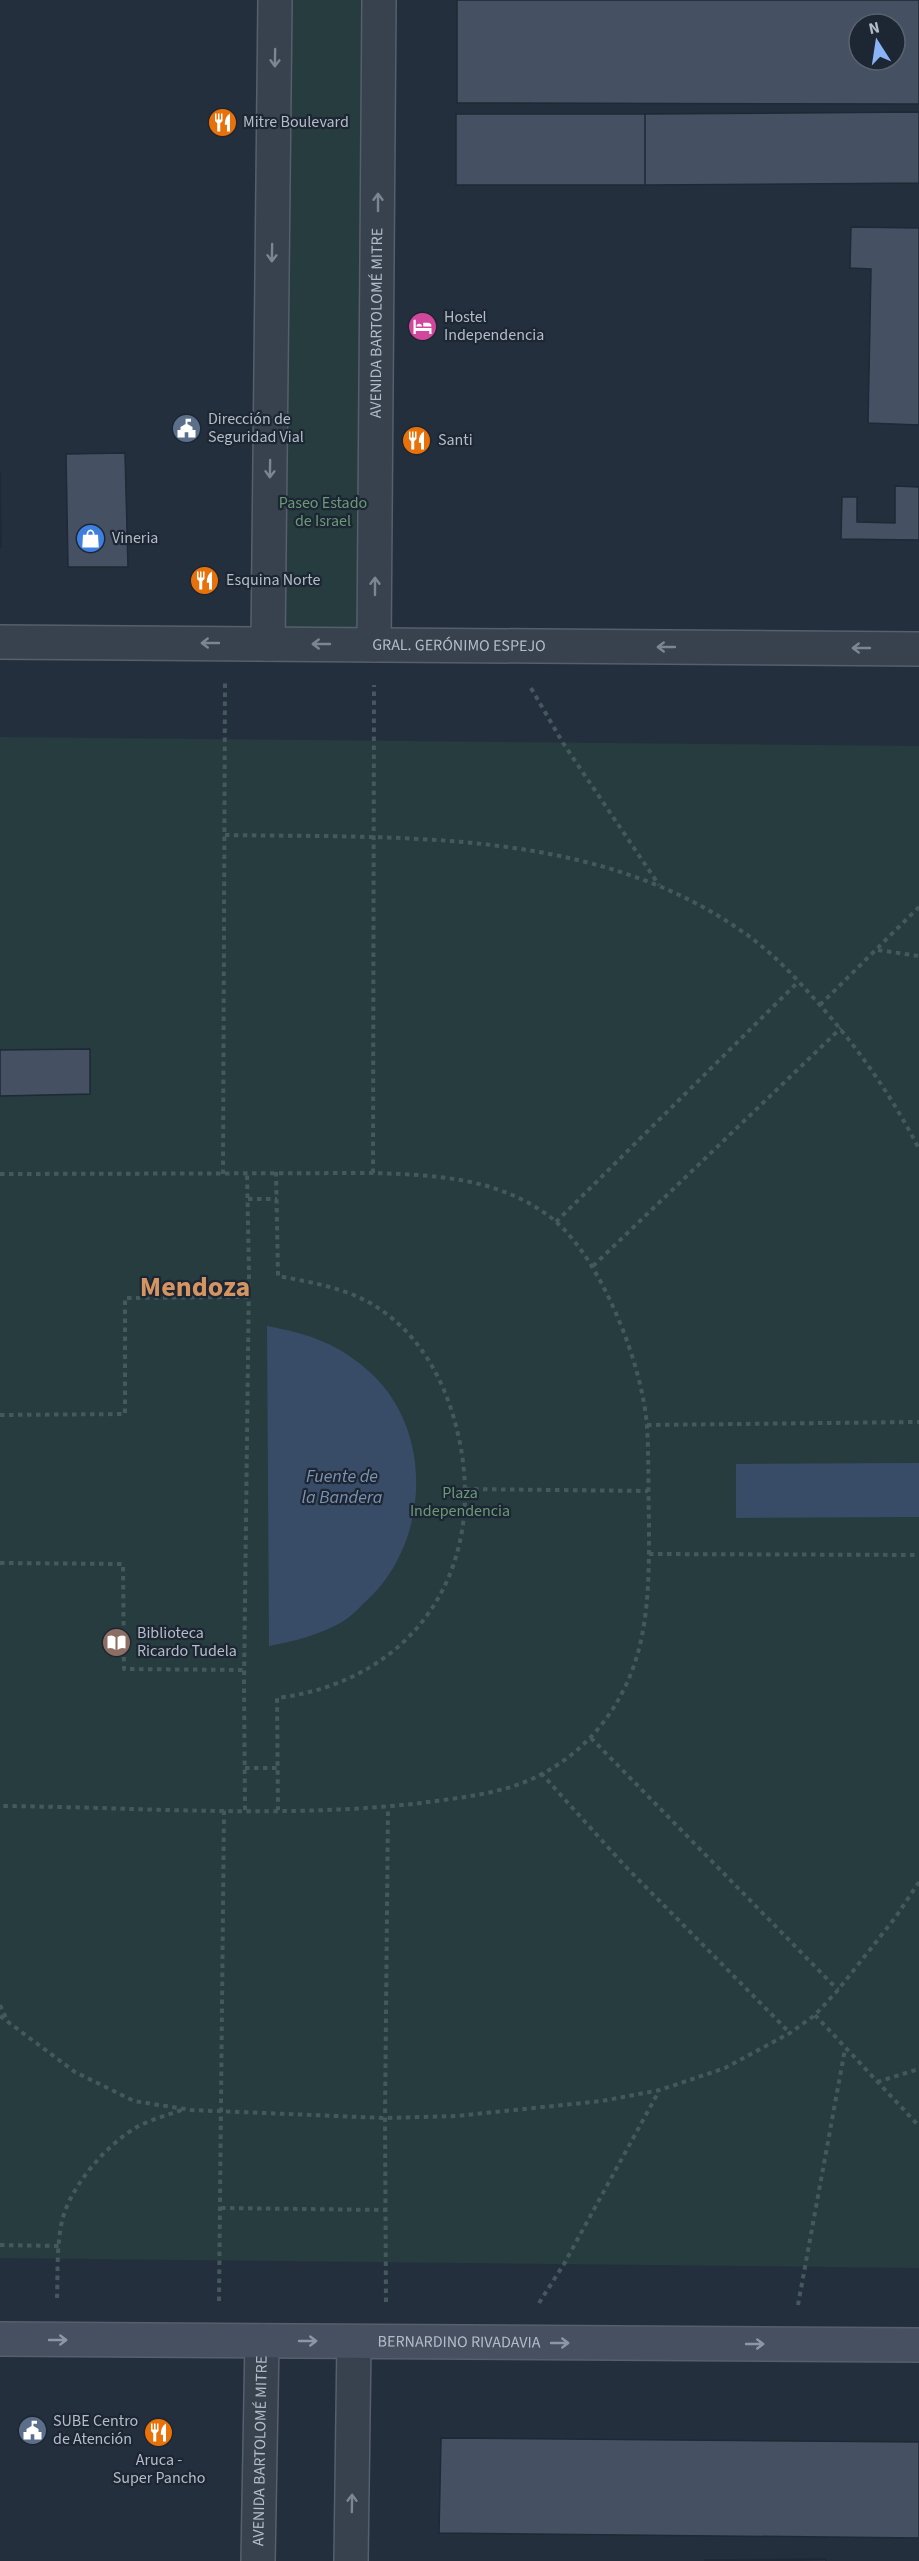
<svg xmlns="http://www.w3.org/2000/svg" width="919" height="2561" font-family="'Source Sans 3',sans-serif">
	<rect width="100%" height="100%" fill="#242f3e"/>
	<path fill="#263c3f" d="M 275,0 L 379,0 L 374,645 L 268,644 Z
		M 0,737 L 919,746 L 919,2268 L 0,2258 Z"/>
	<path fill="#394c67" d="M 267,1326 C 310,1334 340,1344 373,1375 C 436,1436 428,1548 363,1604 C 357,1610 350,1617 342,1622 C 319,1635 295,1641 269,1646 Z
		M 919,1463 L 919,1517 L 736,1518 L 736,1464 Z"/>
	<path fill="#455162" stroke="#1f2835" stroke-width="1.5" fill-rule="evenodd" d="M 457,0 L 919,0 L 919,104 L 457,103 ZM 859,24 L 895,24 L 895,60 L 859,60 Z
		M 919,112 L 919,183 L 645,185 L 645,114 Z
		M 456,114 L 645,114 L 645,185 L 456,185 Z
		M 851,227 L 919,228 L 919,425 L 868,423 L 871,269 L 850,268 Z
		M 125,453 L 128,567 L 68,567 L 66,454 Z
		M 0,472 L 1,547 L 0,547 Z
		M 895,486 L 919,487 L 919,540 L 841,539 L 842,497 L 857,497 L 857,522 L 895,523 Z
		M 90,1049 L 90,1094 L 0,1096 L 0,1050 Z
		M 441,2438 L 919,2442 L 919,2538 L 439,2533 Z
		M 826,2559 L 826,2561 L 704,2560 Z"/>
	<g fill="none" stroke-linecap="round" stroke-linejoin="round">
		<defs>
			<g id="street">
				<path id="s1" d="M 0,642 L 919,649"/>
				<path d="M 268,644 L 275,0"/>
				<path id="s2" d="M 374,645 L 379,0"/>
				<path id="s3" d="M 258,2561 L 262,2341"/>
				<path d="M 351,2561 L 354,2342"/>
			</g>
			<g id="secondary">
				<path id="s4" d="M 0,2339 L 919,2345"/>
			</g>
		</defs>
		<use href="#street" stroke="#565f6c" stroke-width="36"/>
		<use href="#secondary" stroke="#565f6c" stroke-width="36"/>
		<path stroke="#44595c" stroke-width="4" stroke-dasharray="4.5 4.5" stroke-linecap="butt" d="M 531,688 L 563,743 L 659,885
			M 225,835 C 399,838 594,827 743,932 C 772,952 795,977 819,1004 C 858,1048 892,1096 919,1149
			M 878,950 L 919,956
			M 820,1005 L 919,907
			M 276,1172 L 278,1276 C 315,1283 353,1289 384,1312 C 424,1341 447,1386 458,1434 C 489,1568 415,1681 277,1698 L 278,1810
			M 373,1173 L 374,685
			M 0,1174 L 373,1173 C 437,1175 502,1178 554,1220 C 602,1260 643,1366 647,1427 C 649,1458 648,1491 649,1522 C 649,1578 650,1638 624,1689 C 605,1728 574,1759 534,1778 C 500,1794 458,1798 421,1803 C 282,1819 140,1807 0,1806
			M 223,1174 L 225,683
			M 248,1199 L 277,1199
			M 556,1222 L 799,981
			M 593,1266 L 841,1028
			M 0,1415 L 125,1414 L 125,1298 L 248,1297
			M 647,1425 L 919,1422
			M 465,1489 L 648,1491
			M 649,1554 L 919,1555
			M 0,1563 L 123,1564 L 124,1669 L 244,1670
			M 591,1738 L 838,1990
			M 245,1768 L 277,1768
			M 541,1773 L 624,1865 L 790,2033
			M 245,1810 L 244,1684 L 249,1274 L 247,1173
			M 0,2005 L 7,2020
			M 815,2015 L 919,2126
			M 0,2016 L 75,2072 L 134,2101 L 191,2110 L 385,2118 L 456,2116 L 602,2101 L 660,2090 L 725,2068 L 790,2033 L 815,2015 L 838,1990 L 895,1918 L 919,1882
			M 877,2082 L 919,2069
			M 221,2208 L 386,2210
			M 0,2245 L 59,2246
			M 57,2298 C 58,2271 56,2236 65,2211 C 77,2179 108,2144 137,2127 C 151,2119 169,2115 184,2109
			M 219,2301 L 224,1810
			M 386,2302 L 385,2118 L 388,1807
			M 539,2303 L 564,2264 L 659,2091
			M 798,2305 L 845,2049"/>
		<use href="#street" stroke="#38414e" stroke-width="33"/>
		<use href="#secondary" stroke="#465061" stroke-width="33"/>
	</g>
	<defs><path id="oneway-shaft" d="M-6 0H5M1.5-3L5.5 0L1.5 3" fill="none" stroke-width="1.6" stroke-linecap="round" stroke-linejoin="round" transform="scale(1.5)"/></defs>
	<g stroke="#7c8592">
		<use href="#oneway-shaft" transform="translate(275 58) rotate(91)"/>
		<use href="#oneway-shaft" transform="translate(378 202) rotate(-90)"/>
		<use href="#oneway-shaft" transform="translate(272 253) rotate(91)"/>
		<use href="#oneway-shaft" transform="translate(270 469) rotate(91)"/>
		<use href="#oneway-shaft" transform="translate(375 586) rotate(-90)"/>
		<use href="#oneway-shaft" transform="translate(210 643) rotate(-180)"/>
		<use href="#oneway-shaft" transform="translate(321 644) rotate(-180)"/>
		<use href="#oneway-shaft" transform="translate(666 647) rotate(-180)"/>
		<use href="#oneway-shaft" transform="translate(861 648) rotate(-180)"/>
		<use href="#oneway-shaft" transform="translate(352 2503) rotate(-89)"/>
	</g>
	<g stroke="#8e96a5">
		<use href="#oneway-shaft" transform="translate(58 2340)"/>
		<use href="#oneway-shaft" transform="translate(308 2341)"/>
		<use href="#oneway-shaft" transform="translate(560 2343)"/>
		<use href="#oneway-shaft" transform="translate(755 2344)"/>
	</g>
	<defs>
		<symbol id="restaurant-disc" viewBox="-11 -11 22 22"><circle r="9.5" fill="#e8710a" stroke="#1d2633"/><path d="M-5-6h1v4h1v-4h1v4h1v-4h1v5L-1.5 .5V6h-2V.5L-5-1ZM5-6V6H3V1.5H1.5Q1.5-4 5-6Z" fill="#fff"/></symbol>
		<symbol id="hotel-disc" viewBox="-11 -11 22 22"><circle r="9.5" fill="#d1479c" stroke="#1d2633"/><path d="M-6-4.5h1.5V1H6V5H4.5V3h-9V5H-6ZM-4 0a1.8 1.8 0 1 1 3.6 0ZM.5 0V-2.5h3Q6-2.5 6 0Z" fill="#fff"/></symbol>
		<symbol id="civic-disc" viewBox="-11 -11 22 22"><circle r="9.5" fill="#5c6f8a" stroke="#1d2633"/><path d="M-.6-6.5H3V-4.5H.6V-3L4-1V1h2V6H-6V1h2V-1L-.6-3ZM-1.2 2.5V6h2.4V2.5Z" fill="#fff"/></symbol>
		<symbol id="shop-disc" viewBox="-11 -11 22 22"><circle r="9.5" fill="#3f7fe0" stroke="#1d2633"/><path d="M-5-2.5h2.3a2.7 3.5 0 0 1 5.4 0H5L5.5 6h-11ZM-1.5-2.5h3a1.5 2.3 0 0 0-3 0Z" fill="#fff"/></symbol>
		<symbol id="library-disc" viewBox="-11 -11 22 22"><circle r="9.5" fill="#8d6e63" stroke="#1d2633"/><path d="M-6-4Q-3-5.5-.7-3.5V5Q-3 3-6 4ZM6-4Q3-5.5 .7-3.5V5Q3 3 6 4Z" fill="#fff"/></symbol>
	</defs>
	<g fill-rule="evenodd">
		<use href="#restaurant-disc" x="206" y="106" width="33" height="33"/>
		<use href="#hotel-disc" x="406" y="310" width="33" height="33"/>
		<use href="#civic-disc" x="170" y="412" width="33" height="33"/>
		<use href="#restaurant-disc" x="400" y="424" width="33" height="33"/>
		<use href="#shop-disc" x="74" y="522" width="33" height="33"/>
		<use href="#restaurant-disc" x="188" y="564" width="33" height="33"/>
		<use href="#library-disc" x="100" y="1626" width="33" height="33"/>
		<use href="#civic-disc" x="16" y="2414" width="33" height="33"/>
		<use href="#restaurant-disc" x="142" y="2416" width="33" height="33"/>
	</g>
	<g text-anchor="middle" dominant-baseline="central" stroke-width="4.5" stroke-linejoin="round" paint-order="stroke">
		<g font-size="16" fill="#b4bcc9" stroke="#1d2633" text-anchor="start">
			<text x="243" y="122">Mitre Boulevard</text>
			<text x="444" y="317">Hostel<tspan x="444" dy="18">Independencia</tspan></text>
			<text x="208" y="419">Dirección de<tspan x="208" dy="18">Seguridad Vial</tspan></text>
			<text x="438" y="440">Santi</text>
			<text x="112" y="538">Vineria</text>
			<text x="226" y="580">Esquina Norte</text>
			<text x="137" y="1633">Biblioteca<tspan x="137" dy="18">Ricardo Tudela</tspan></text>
			<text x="53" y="2421">SUBE Centro<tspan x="53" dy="18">de Atención</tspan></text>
			<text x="159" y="2460" text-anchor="middle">Aruca -<tspan x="159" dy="18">Super Pancho</tspan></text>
		</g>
		<g font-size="16" fill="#b4bcc9" stroke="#1d2633">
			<text stroke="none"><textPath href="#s2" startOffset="322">AVENIDA BARTOLOMÉ MITRE</textPath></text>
			<text stroke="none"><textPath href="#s1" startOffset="459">GRAL. GERÓNIMO ESPEJO</textPath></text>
			<text stroke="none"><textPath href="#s4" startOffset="459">BERNARDINO RIVADAVIA</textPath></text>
			<text stroke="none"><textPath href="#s3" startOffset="110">AVENIDA BARTOLOMÉ MITRE</textPath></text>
		</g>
		<g font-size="16" fill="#6b9a76" stroke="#1d2633">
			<text x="323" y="503">Paseo Estado<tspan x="323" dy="18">de Israel</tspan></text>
			<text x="460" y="1493">Plaza<tspan x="460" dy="18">Independencia</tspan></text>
		</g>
		<g font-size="18" font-style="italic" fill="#7c92b1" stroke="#1d2633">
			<text x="342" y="1476">Fuente de<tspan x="342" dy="21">la Bandera</tspan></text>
		</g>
		<g font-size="28" font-weight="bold" fill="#d59563" stroke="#1d2633">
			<text x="195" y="1287">Mendoza</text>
		</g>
	</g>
	<g transform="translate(877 42) rotate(348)"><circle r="28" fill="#1d2633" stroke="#59626f" stroke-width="1.5"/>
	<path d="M0-4.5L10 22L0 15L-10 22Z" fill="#8ab4f8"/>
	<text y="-9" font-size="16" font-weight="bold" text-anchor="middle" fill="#b4bcc9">N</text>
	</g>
</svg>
